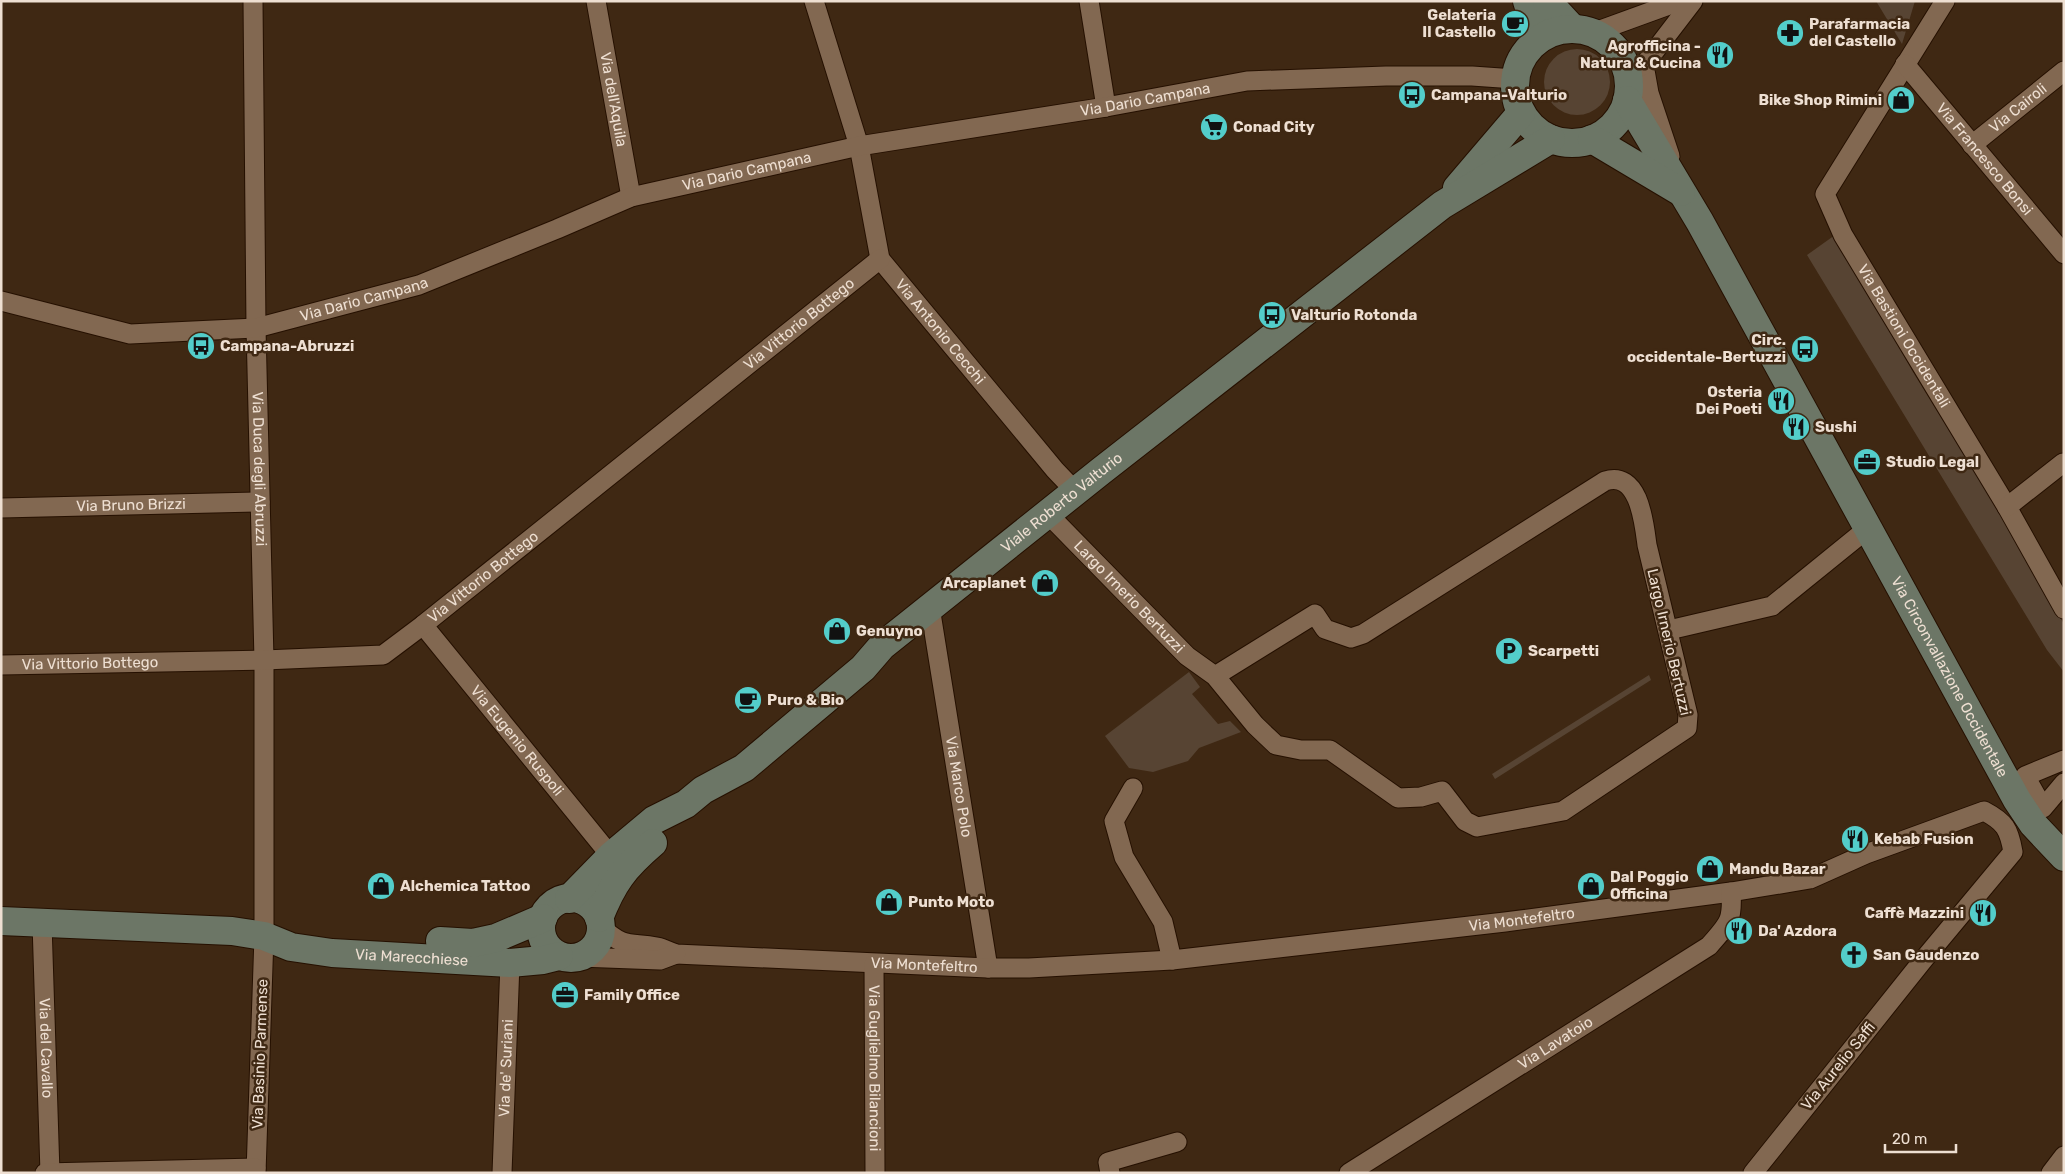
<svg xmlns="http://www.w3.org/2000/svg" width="2065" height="1174" font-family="Rubik,sans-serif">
	<rect width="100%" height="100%" fill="#3f2813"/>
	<path fill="#574433" d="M 1876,1 L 1915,1 L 1902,44 Z
		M1544 82a33 33 0 1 1 66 0a33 33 0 1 1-66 0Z
		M 1835,235 L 1913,372 L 1995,505 L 2064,624 L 2064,672 L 2047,650 L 1807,255 Z
		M 1189,672 L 1200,687 L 1192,694 L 1218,724 L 1230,721 L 1241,732 L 1199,748 L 1188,761 L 1153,772 L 1129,768 L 1105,736 Z
		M 1649,675 L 1651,680 L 1495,779 L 1492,774 Z"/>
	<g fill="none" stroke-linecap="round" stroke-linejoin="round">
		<defs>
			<g id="street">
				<path id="s1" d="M 253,1 L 256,328 L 264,660 L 264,936 L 256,1173"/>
				<path id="s2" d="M 596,1 L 631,197"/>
				<path id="s3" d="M 814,1 L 859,146 L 880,259 L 1055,470 L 1076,492"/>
				<path d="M 1089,1 L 1106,107"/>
				<path id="s4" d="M 1945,1 L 1825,194 L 1843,235 L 2007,507 L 2064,609"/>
				<path d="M 1592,33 L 1680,1"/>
				<path id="s5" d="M 1905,64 L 2064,254"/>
				<path d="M 1644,65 L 1649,93 L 1670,156"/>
				<path d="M 1627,73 L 1644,65 L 1693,1"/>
				<path id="s6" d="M 1972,145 L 2064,71"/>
				<path id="s7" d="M 1,301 L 130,334 L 256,328 L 419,285 L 557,229 L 631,197 L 859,146 L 1106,107 L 1247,81 L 1386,76 L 1472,76 L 1515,79"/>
				<path d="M 2007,507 L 2063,463 L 2064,465"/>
				<path id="s8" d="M 1,508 L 260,502"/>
				<path id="s9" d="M 1048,514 L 1187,656 L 1215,676 L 1255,725 L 1276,745 L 1301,750 L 1330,750 L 1398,798 L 1421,797 L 1442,791 L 1465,821 L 1477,827 L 1563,811 L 1687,728 L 1688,715 L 1647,545 C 1644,522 1639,470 1605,481 L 1363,634 L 1351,638 L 1325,629 L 1315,614 L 1215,676"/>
				<path id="s10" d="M 930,607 L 988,968"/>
				<path id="s11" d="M 423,625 L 611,856"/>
				<path d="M 1669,630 L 1772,606 L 1867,529"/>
				<path id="s12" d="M 1,665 L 264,660 L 383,655 L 423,625 L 880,259"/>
				<path d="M 2064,760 L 2025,776 L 2043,808 L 2064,783"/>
				<path d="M 1133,788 L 1114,821 L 1124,857 L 1163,922 L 1172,960"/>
				<path id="s13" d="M 42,923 L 50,1173"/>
				<path id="s14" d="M 601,927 C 625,949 629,942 657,947 C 663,948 670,952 676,954 L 988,968 L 1029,968 L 1172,960 L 1505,922 L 1731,892 L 1810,879 L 1866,854 L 1984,811 C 2005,822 2009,829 2013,852 L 1924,959 L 1753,1173"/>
				<path d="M 579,957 L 660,960 L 676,954"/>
				<path id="s15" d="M 874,964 L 875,1173"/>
				<path d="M 45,1173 L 256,1168"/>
				<path id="s16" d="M 502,1173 L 510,963"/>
				<path d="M 1110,1173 L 1108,1162 L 1177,1142"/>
				<path id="s17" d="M 1349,1173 L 1709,946 C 1728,924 1733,922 1731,892"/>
				<path d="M 2051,1173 L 2064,1156"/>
			</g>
			<g id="secondary">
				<path d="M 1527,1 L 1539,39"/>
				<path d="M 1547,1 L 1573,29"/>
				<circle cx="1572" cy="86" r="57"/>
				<path id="s18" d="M 1627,100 L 1700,222 L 2017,800 L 2033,824 L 2064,857"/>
				<path d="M 1592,139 L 1681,192"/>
				<path d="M 1457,188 L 1521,113"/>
				<circle cx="571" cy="928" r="30"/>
				<path id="s19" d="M 569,899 L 611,856 L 654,820 L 686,804 L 703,790 L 744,768 L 863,668 L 882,646 L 1101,471 L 1442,205 L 1551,139"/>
				<path d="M 599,918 C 613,882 624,868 653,843"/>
				<path id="s20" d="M 1,921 L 232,931 L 264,936 L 291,947 L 332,953 L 510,963 L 543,960 L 559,956"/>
				<path d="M 440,941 L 473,943 L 496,938 L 543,918"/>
			</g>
		</defs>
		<use href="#street" stroke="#251000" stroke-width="21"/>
		<use href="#secondary" stroke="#251000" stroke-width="30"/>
		<use href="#street" stroke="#826851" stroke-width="19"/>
		<use href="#secondary" stroke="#6c7666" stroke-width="28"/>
	</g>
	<defs>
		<symbol id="cafe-disc" viewBox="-11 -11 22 22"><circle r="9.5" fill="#53cdca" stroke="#3f2813"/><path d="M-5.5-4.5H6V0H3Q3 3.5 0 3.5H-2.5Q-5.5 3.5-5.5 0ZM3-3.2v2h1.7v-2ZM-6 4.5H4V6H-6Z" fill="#111"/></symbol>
		<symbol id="pharmacy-disc" viewBox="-11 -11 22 22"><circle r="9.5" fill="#53cdca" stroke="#3f2813"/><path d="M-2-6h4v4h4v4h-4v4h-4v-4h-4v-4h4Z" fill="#111"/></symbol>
		<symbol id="restaurant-disc" viewBox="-11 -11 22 22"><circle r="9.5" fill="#53cdca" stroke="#3f2813"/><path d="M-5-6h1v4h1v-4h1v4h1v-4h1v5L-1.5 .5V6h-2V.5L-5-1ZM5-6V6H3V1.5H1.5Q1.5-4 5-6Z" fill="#111"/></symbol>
		<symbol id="bus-disc" viewBox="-11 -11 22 22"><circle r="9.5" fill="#53cdca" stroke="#3f2813"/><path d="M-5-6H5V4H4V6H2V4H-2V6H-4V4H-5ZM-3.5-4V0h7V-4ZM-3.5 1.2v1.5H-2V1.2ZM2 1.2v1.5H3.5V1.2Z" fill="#111"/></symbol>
		<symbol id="shop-disc" viewBox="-11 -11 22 22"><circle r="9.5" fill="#53cdca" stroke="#3f2813"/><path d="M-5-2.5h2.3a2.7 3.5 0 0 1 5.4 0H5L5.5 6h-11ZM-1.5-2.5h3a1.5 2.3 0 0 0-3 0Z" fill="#111"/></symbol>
		<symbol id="supermarket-disc" viewBox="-11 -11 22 22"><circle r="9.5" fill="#53cdca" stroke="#3f2813"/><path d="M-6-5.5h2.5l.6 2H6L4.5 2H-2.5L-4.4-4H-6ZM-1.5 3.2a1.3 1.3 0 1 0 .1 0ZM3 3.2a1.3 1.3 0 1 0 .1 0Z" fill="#111"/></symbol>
		<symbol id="office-disc" viewBox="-11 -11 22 22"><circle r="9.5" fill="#53cdca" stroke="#3f2813"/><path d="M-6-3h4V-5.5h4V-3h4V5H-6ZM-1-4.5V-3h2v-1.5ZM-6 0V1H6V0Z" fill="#111"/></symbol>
		<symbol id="parking-disc" viewBox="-11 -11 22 22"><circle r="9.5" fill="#53cdca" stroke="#3f2813"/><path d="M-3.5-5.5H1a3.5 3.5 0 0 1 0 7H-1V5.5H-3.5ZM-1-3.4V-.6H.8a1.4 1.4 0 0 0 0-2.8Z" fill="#111"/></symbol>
		<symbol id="church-disc" viewBox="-11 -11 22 22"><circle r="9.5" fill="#53cdca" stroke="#3f2813"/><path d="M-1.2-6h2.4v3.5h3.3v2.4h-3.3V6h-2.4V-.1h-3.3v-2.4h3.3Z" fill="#111"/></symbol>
	</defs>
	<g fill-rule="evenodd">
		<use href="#cafe-disc" x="1499" y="8" width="32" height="32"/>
		<use href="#pharmacy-disc" x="1774" y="17" width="32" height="32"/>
		<use href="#restaurant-disc" x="1704" y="39" width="32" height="32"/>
		<use href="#bus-disc" x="1396" y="79" width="32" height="32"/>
		<use href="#shop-disc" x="1885" y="84" width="32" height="32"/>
		<use href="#supermarket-disc" x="1198" y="111" width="32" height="32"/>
		<use href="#bus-disc" x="1256" y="299" width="32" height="32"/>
		<use href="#bus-disc" x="185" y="330" width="32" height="32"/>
		<use href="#bus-disc" x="1789" y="333" width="32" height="32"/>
		<use href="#restaurant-disc" x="1765" y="385" width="32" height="32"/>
		<use href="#restaurant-disc" x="1780" y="411" width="32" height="32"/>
		<use href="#office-disc" x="1851" y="446" width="32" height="32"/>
		<use href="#shop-disc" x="1029" y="567" width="32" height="32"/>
		<use href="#shop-disc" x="821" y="615" width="32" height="32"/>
		<use href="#parking-disc" x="1493" y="635" width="32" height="32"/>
		<use href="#cafe-disc" x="732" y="684" width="32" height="32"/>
		<use href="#restaurant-disc" x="1839" y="823" width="32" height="32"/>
		<use href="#shop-disc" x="1694" y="853" width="32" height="32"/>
		<use href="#shop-disc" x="365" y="870" width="32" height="32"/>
		<use href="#shop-disc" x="1575" y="870" width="32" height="32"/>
		<use href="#shop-disc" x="873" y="886" width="32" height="32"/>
		<use href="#restaurant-disc" x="1967" y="897" width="32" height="32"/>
		<use href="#restaurant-disc" x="1723" y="915" width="32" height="32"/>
		<use href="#church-disc" x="1838" y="939" width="32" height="32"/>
		<use href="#office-disc" x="549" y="979" width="32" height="32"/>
	</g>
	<g text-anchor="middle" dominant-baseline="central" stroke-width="5" stroke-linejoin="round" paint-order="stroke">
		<g font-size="15" font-weight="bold" fill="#eedfd2" stroke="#3f2813" text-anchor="start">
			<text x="1496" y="15" text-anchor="end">Gelateria<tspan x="1496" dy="17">Il Castello</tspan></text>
			<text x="1809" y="24">Parafarmacia<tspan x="1809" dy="17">del Castello</tspan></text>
			<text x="1701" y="46" text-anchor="end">Agrofficina -<tspan x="1701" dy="17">Natura &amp; Cucina</tspan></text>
			<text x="1431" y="95">Campana-Valturio</text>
			<text x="1882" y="100" text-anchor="end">Bike Shop Rimini</text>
			<text x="1233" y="127">Conad City</text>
			<text x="1291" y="315">Valturio Rotonda</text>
			<text x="1786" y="340" text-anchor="end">Circ.<tspan x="1786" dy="17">occidentale-Bertuzzi</tspan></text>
			<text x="220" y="346">Campana-Abruzzi</text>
			<text x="1762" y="392" text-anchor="end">Osteria<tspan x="1762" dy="17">Dei Poeti</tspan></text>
			<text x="1815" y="427">Sushi</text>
			<text x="1886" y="462">Studio Legal</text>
			<text x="1026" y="583" text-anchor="end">Arcaplanet</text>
			<text x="856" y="631">Genuyno</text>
			<text x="1528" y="651">Scarpetti</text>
			<text x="767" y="700">Puro &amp; Bio</text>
			<text x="1874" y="839">Kebab Fusion</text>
			<text x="1729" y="869">Mandu Bazar</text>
			<text x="1610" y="877">Dal Poggio<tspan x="1610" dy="17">Officina</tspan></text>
			<text x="400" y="886">Alchemica Tattoo</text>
			<text x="908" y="902">Punto Moto</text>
			<text x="1964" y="913" text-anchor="end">Caffè Mazzini</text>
			<text x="1758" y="931">Da' Azdora</text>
			<text x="1873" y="955">San Gaudenzo</text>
			<text x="584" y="995">Family Office</text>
		</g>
		<g font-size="15" fill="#eedfd2" stroke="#3f2813">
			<text stroke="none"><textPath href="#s2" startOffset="100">Via dell'Aquila</textPath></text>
			<text stroke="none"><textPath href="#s7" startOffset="1181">Via Dario Campana</textPath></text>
			<text stroke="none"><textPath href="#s6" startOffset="59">Via Cairoli</textPath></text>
			<text stroke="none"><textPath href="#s5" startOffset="124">Via Francesco Bonsi</textPath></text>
			<text stroke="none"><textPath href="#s7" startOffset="776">Via Dario Campana</textPath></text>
			<text stroke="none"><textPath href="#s7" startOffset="371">Via Dario Campana</textPath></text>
			<text stroke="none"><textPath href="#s12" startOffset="914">Via Vittorio Bottego</textPath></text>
			<text stroke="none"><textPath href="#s3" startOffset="361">Via Antonio Cecchi</textPath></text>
			<text stroke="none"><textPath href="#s4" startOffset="390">Via Bastioni Occidentali</textPath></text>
			<text stroke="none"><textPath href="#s1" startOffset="468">Via Duca degli Abruzzi</textPath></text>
			<text stroke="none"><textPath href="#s19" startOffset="635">Viale Roberto Valturio</textPath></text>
			<text stroke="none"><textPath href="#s8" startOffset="130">Via Bruno Brizzi</textPath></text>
			<text stroke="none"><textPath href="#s12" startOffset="509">Via Vittorio Bottego</textPath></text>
			<text stroke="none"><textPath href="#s9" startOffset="116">Largo Irnerio Bertuzzi</textPath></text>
			<text transform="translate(1669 642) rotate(77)">Largo Irnerio Bertuzzi</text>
			<text stroke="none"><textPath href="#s12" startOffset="89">Via Vittorio Bottego</textPath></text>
			<text stroke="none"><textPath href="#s18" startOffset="661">Via Circonvallazione Occidentale</textPath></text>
			<text stroke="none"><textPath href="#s11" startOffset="149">Via Eugenio Ruspoli</textPath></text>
			<text stroke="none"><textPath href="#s10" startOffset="182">Via Marco Polo</textPath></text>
			<text stroke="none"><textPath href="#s14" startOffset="930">Via Montefeltro</textPath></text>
			<text stroke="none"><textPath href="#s20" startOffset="414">Via Marecchiese</textPath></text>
			<text stroke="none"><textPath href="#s14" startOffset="330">Via Montefeltro</textPath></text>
			<text stroke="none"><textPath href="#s17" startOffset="244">Via Lavatoio</textPath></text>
			<text stroke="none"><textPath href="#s13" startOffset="125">Via del Cavallo</textPath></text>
			<text transform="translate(260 1054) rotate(-88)">Via Basinio Parmense</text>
			<text transform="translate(1838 1066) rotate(-51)">Via Aurelio Saffi</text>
			<text stroke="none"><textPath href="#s16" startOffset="105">Via de' Suriani</textPath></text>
			<text stroke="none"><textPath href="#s15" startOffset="104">Via Guglielmo Bilancioni</textPath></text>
		</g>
	</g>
	<rect width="2065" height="1174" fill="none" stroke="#eedfd2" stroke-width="5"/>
	<path d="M1885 1144v8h71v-8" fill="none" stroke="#eedfd2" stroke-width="2.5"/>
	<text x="1892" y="1144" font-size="15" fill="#eedfd2" stroke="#3f2813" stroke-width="4" paint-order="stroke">20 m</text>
</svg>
